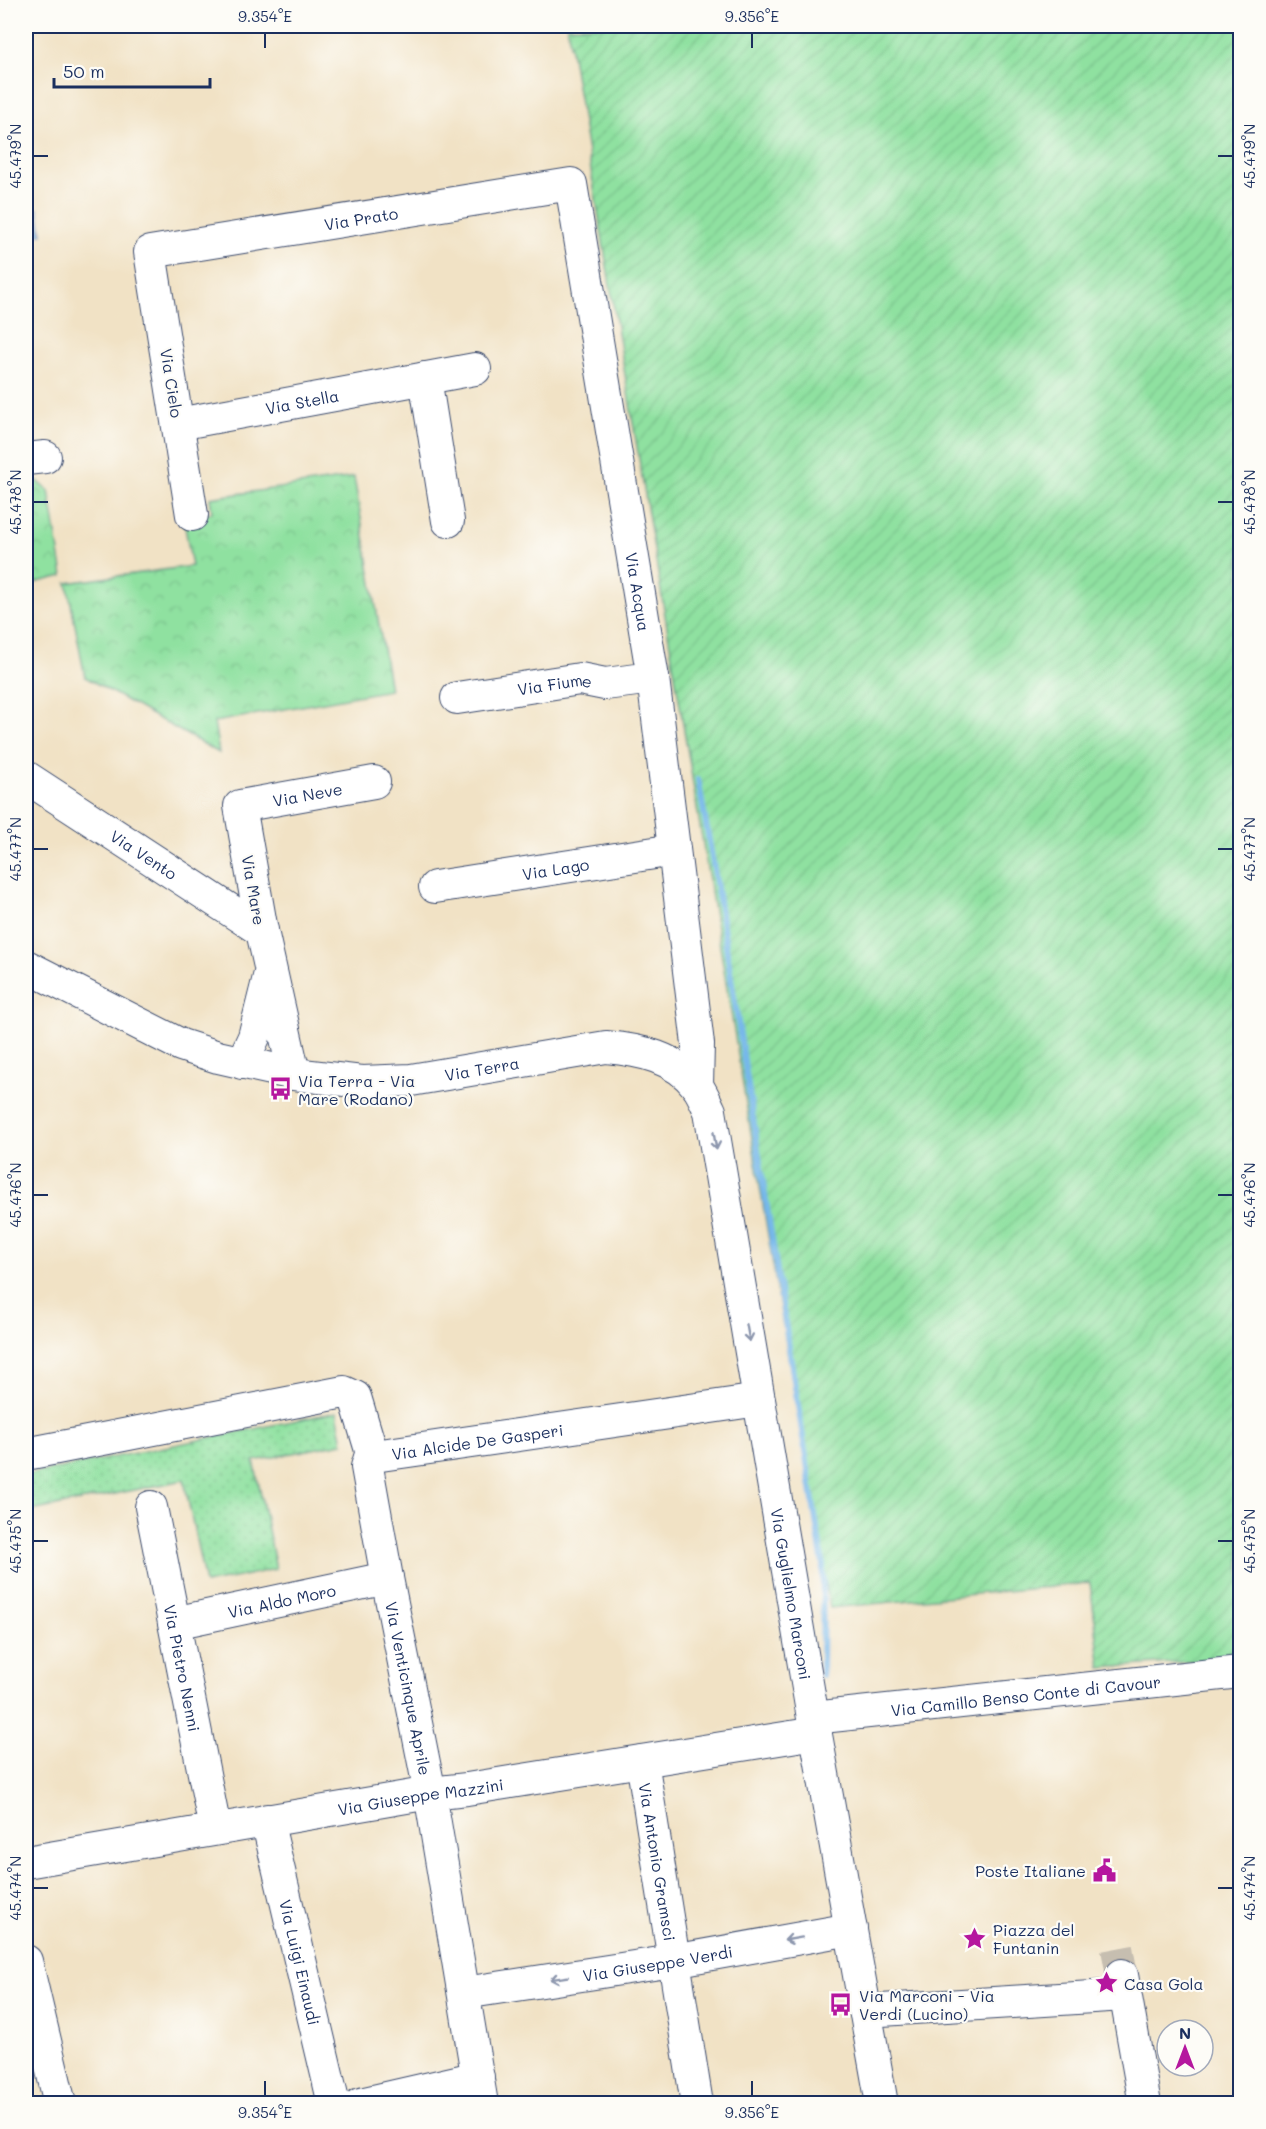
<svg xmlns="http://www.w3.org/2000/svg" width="1266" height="2129" font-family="Mali,sans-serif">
	<defs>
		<pattern id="grass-dots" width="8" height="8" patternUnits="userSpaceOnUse" patternTransform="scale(1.5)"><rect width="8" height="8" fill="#8fe1a0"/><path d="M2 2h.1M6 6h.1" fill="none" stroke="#7bc18c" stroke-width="1.8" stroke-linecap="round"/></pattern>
		<pattern id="park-crowns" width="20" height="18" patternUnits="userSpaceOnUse" patternTransform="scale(1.5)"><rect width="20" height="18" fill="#8fe1a0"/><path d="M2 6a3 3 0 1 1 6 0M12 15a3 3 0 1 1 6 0" fill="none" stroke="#7bc18c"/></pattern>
		<pattern id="garden-furrows" width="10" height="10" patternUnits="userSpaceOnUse" patternTransform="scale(1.5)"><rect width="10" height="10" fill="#8fe1a0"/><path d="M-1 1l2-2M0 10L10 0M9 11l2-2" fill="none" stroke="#7bc18c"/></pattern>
		<pattern id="water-rules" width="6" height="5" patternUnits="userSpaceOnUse" patternTransform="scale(1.5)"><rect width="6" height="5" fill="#76b7ea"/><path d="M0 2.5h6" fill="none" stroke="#6095c1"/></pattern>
	</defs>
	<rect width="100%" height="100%" fill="#fdfcf7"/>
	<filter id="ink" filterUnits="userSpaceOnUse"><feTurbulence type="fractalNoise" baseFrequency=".0167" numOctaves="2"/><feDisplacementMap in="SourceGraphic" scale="12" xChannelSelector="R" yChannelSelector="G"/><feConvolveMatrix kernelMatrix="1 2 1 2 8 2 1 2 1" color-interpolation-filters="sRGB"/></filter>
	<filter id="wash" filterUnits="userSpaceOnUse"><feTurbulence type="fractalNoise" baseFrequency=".008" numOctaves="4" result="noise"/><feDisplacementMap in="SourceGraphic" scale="24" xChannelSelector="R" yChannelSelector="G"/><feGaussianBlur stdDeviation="1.35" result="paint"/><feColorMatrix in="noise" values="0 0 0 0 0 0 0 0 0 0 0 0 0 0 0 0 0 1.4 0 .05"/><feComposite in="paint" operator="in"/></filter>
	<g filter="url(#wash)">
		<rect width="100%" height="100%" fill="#f1e2c5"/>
		<path fill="url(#grass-dots)" stroke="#55887f" stroke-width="1.5" d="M 337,1412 L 343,1443 L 254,1461 L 276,1569 L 205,1584 L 184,1480 L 26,1512 L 26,1475 Z"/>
		<path fill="url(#park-crowns)" stroke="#55887f" stroke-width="1.5" d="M 26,471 L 49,491 L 63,576 L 26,585 Z
			M 354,477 L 390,690 L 214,722 L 219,753 L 85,677 L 67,583 L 192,566 L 183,516 L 212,513 L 210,498 Z"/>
		<path fill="url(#garden-furrows)" stroke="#55887f" stroke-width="1.5" d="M 567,26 L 1240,26 L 1240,1658 L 1101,1668 L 1090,1583 L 830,1608 Z"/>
		<path fill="url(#water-rules)" stroke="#4873a4" stroke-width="1.5" d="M 38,209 L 42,234 L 26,237 L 26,211 Z"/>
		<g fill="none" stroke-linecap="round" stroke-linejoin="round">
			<path stroke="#76b7ea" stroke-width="6" d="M 698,779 L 714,869 L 823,1565 L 822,1675"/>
		</g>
	</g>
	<g filter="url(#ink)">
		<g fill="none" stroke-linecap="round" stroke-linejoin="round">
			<path stroke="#c6beb0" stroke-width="32" stroke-dasharray="32 16" stroke-linecap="butt" d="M 1117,1948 L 1122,1975"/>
			<defs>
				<g id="minor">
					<path d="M 425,378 L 448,521"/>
					<path id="s1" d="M 178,424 L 475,369"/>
					<path d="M 26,459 L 45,457"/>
					<path id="s2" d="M 192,515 L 150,252 L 571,184 L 653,678 L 698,1044 L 697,1086"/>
					<path id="s3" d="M 457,698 L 580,679 L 605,684 L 653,678"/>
					<path id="s4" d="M 26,777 L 262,931"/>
					<path id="s5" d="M 435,887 L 674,850"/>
					<path id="s6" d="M 26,966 L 181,1045 L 218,1057 L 294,1074 L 362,1082 L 411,1080 L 606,1047 C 640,1050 675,1057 697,1086 C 703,1094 706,1103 710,1111 L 813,1718 L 882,2104"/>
					<path d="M 242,1063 L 254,1037 L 269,977"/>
					<path id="s7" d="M 294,1074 L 262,931 L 240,806 L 374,782"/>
					<path id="s8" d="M 372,1451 L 367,1467 L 387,1578 L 430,1793 L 482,2104"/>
					<path id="s9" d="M 26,1454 L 344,1392 L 355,1397 L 370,1447 L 372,1451 L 381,1455 L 759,1400"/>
					<path id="s10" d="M 151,1507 L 215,1829"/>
					<path id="s11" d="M 174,1623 L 387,1578"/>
					<path id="s12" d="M 813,1718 L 1240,1672"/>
					<path id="s13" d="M 642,1761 L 697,2104"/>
					<path id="s14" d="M 267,1820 L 334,2104"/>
					<path id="s15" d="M 26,1862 L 430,1793 L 467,1789 L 816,1733"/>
					<path d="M 26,1961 L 60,2104"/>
					<path d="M 1122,1975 L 1145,2104"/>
					<path id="s16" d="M 464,1993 L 673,1961 L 851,1929"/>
					<path d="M 865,2011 L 1125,1995"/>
					<path d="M 360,2104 L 478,2077"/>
				</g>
			</defs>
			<use href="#minor" stroke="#3b4a6d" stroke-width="34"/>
			<use href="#minor" stroke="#fff" stroke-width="32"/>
		</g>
		<defs><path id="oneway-shaft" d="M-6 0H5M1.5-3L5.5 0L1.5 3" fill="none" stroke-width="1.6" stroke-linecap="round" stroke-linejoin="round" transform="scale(1.5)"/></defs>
		<g stroke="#8d97ae">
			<use href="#oneway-shaft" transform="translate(715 1141) rotate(80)"/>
			<use href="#oneway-shaft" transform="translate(748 1333) rotate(80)"/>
			<use href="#oneway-shaft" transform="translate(793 1939) rotate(170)"/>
			<use href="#oneway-shaft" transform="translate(559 1978) rotate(171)"/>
		</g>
	</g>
	<path fill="none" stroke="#1b2f5e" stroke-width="2" d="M 265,33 L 265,48M 752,33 L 752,48M 33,156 L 48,156M 1218,156 L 1233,156M 33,502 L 48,502M 1218,502 L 1233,502M 33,849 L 48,849M 1218,849 L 1233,849M 33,1195 L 48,1195M 1218,1195 L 1233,1195M 33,1541 L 48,1541M 1218,1541 L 1233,1541M 33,1888 L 48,1888M 1218,1888 L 1233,1888M 265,2081 L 265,2096M 752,2081 L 752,2096"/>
	<defs>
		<symbol id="bus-bare" viewBox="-9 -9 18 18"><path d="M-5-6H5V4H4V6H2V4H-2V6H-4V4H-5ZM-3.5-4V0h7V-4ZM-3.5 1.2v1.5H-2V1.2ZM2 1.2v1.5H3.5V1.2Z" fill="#b5179e" stroke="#fdfcf7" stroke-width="2.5" paint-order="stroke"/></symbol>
		<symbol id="civic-bare" viewBox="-9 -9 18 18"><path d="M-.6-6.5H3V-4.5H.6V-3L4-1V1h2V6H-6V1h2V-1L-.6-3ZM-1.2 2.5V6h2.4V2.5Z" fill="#b5179e" stroke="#fdfcf7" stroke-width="2.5" paint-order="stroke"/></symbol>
		<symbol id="sight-bare" viewBox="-9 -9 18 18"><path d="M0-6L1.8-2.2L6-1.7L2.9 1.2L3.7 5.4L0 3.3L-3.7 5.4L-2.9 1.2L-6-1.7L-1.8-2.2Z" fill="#b5179e" stroke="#fdfcf7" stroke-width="2.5" paint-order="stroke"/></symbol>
	</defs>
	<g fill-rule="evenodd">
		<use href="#bus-bare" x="264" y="1072" width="33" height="33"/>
		<use href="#civic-bare" x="1088" y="1854" width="33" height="33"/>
		<use href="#sight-bare" x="958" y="1922" width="33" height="33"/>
		<use href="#sight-bare" x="1090" y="1966" width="33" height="33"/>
		<use href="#bus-bare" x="824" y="1988" width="33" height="33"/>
	</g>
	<g text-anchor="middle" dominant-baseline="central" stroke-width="4.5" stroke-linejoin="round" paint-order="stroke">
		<g font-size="16" fill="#1b2f5e" stroke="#fdfcf7">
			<text stroke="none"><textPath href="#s2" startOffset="480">Via Prato</textPath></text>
			<text transform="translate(172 383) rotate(81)">Via Cielo</text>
			<text stroke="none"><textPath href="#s1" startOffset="126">Via Stella</textPath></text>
			<text stroke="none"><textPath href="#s2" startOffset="1106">Via Acqua</textPath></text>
			<text stroke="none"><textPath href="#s3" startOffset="99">Via Fiume</textPath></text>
			<text stroke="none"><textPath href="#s7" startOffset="342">Via Neve</textPath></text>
			<text stroke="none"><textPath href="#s4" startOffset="141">Via Vento</textPath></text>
			<text stroke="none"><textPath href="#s5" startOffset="122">Via Lago</textPath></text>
			<text transform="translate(254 890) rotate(80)">Via Mare</text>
			<text stroke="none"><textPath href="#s6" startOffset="480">Via Terra</textPath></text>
			<text stroke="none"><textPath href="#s9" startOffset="500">Via Alcide De Gasperi</textPath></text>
			<text stroke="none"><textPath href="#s6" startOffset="1226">Via Guglielmo Marconi</textPath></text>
			<text stroke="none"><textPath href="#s11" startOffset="110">Via Aldo Moro</textPath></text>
			<text stroke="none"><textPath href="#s10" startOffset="164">Via Pietro Nenni</textPath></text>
			<text stroke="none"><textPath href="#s8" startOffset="242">Via Venticinque Aprile</textPath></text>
			<text stroke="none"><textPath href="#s12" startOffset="214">Via Camillo Benso Conte di Cavour</textPath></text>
			<text stroke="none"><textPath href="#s15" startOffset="400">Via Giuseppe Mazzini</textPath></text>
			<text stroke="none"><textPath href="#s13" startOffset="102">Via Antonio Gramsci</textPath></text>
			<text stroke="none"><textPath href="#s14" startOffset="146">Via Luigi Einaudi</textPath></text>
			<text stroke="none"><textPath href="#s16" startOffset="196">Via Giuseppe Verdi</textPath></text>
		</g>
		<g font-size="16" fill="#1b2f5e" stroke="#fdfcf7" text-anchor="start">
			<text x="298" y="1080">Via Terra - Via<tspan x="298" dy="18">Mare (Rodano)</tspan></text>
			<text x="1086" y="1870" text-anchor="end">Poste Italiane</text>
			<text x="993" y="1929">Piazza del<tspan x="993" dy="18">Funtanin</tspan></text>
			<text x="1124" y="1983">Casa Gola</text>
			<text x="859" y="1995">Via Marconi - Via<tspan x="859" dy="18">Verdi (Lucino)</tspan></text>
		</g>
	</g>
	<rect width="1266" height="2129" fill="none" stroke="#fdfcf7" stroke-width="66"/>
	<g transform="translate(1185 2048)"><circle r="28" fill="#fdfcf7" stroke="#a3aaba" stroke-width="1.5"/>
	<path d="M0-4.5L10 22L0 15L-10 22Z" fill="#b5179e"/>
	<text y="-9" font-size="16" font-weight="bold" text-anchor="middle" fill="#1b2f5e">N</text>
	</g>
	<path d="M54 78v9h156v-9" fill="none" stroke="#1b2f5e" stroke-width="3"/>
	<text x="63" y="78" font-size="18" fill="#1b2f5e" stroke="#fdfcf7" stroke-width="4.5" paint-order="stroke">50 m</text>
	<rect x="33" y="33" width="1200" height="2063" fill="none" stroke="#1b2f5e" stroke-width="2"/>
	<g font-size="15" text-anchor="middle" fill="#1b2f5e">
		<text x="265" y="22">9.354°E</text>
		<text x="752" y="22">9.356°E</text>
		<text transform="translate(16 156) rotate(-90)" y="5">45.479°N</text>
		<text transform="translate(1250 156) rotate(-90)" y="5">45.479°N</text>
		<text transform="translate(16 502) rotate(-90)" y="5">45.478°N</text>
		<text transform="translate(1250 502) rotate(-90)" y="5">45.478°N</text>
		<text transform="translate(16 849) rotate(-90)" y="5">45.477°N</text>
		<text transform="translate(1250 849) rotate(-90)" y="5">45.477°N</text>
		<text transform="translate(16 1195) rotate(-90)" y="5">45.476°N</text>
		<text transform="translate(1250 1195) rotate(-90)" y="5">45.476°N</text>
		<text transform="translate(16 1541) rotate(-90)" y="5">45.475°N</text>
		<text transform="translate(1250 1541) rotate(-90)" y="5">45.475°N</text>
		<text transform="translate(16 1888) rotate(-90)" y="5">45.474°N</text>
		<text transform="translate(1250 1888) rotate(-90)" y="5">45.474°N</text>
		<text x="265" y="2118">9.354°E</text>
		<text x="752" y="2118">9.356°E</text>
	</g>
</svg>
